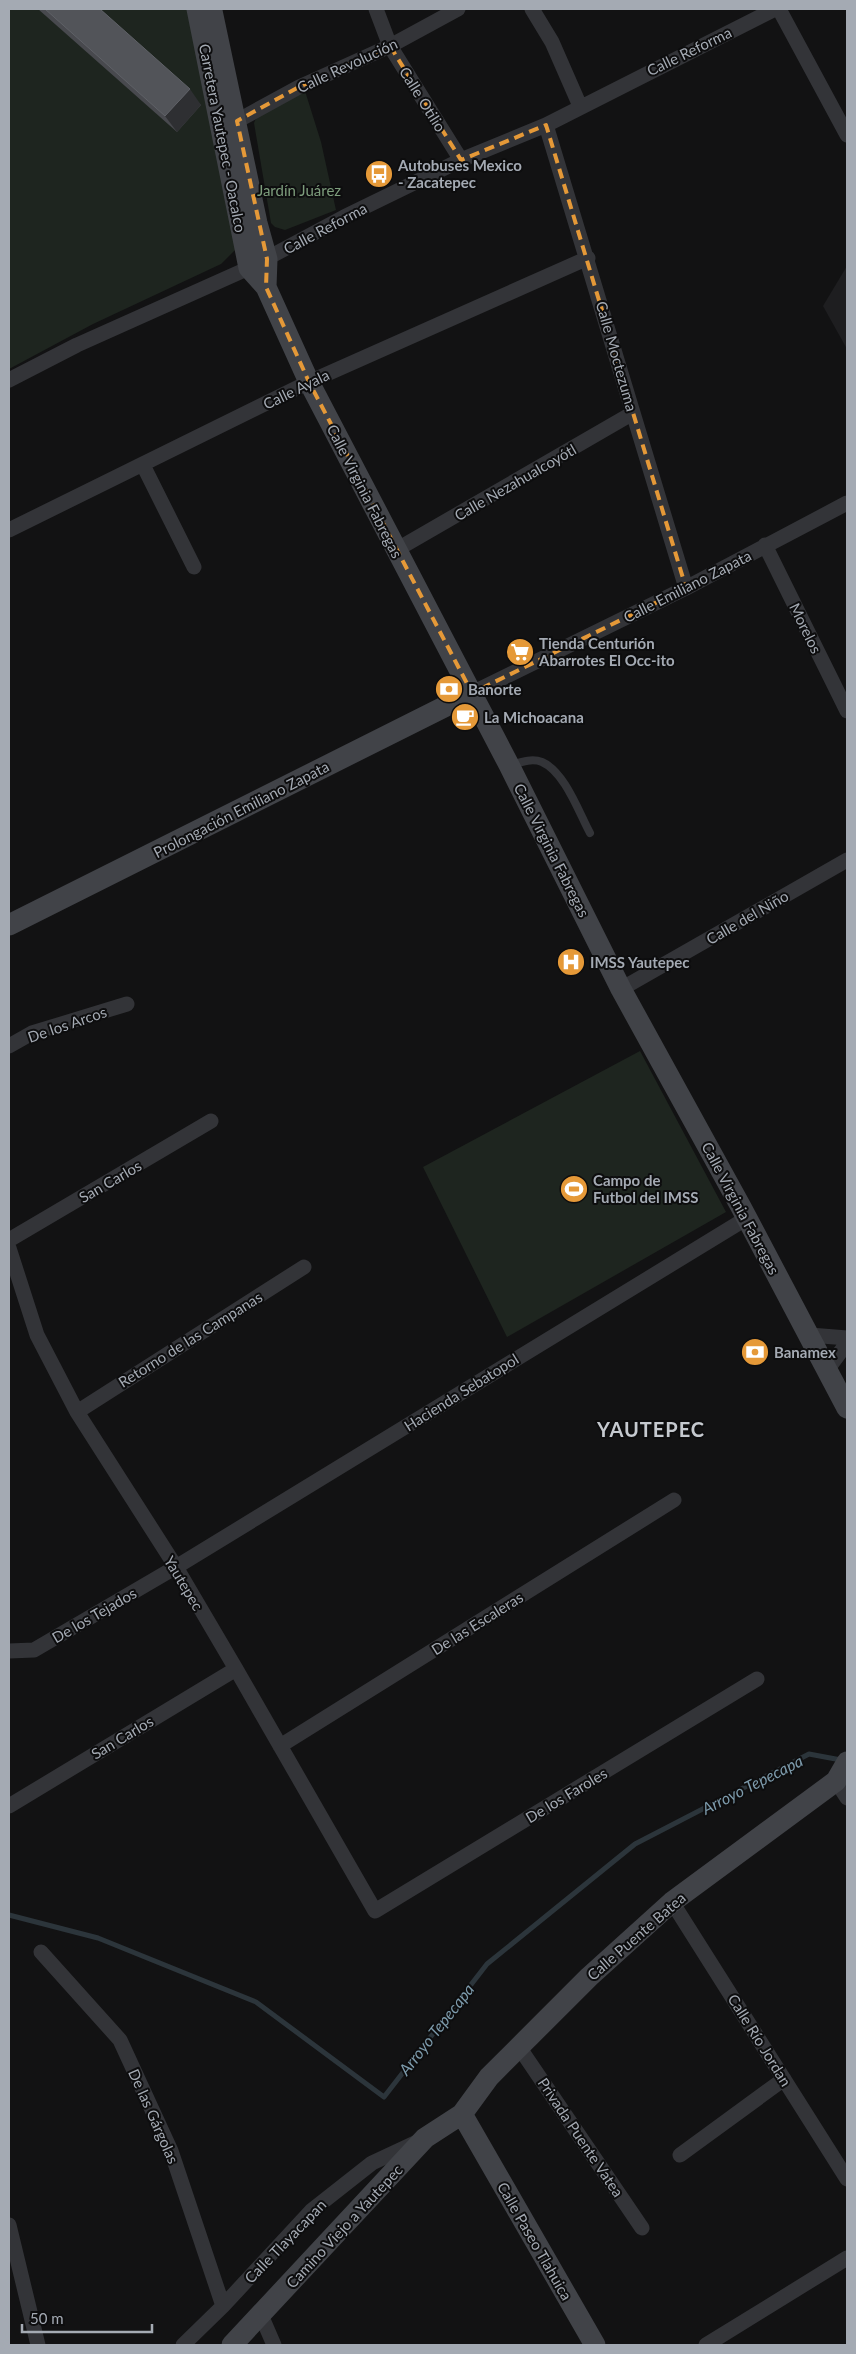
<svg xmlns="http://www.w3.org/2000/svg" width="856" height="2354" font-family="Lato,sans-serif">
	<rect width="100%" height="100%" fill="#121213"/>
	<path fill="#1e1e20" d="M 847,266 L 847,349 L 823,306 Z"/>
	<path fill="#1e251f" d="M 9,9 L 197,9 L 236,249 L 221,264 L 93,324 L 9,369 Z
		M 305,91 L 321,142 L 336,210 L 285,230 L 275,227 L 271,223 L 254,123 L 256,118 Z
		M 640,1051 L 726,1212 L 507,1337 L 423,1167 Z"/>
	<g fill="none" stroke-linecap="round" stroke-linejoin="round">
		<path stroke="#2c353b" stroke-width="5" d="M 9,1915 L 98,1938 L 256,2002 L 384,2097 L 487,1964 L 635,1844 L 809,1754 L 841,1760"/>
		<path stroke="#333438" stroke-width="8" d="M 511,765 C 521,762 532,758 542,762 C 565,772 579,813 590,833"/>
		<path stroke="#333438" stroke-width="15" d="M 376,9 L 390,46 L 461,160
			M 532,9 L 552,42 L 580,106
			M 779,9 L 847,135
			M 237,121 L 299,87 L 390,46 L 458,9
			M 546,125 L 686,588
			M 9,380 L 77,345 L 249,268 L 344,217 L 461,160 L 546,125 L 775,9
			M 143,465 L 194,567
			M 9,530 L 309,382 L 588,258
			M 765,545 L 847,711
			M 396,550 L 633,413
			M 472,693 L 686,588 L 847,503
			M 621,989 L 847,860
			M 9,1046 L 32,1033 L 127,1004
			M 9,1240 L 211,1121
			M 9,1248 L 37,1335 L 77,1412 L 176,1567 L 236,1669 L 375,1911 L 757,1679
			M 810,1335 L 847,1338
			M 827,1370 L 847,1343
			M 77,1412 L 304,1267
			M 9,1651 L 34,1650 L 176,1567 L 747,1218
			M 280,1746 L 674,1500
			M 836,1781 L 847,1798
			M 9,1806 L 236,1669
			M 672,1902 L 847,2179
			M 41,1952 L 120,2040 L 171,2151 L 223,2306
			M 519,2047 L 642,2228
			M 680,2155 L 784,2079
			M 9,2225 L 38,2345
			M 261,2315 L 274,2345
			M 183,2345 L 223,2306 L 311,2211 L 372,2163 L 417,2142
			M 706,2345 L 847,2258"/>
		<path stroke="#414348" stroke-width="21" d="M 197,9 L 249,268 L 266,287 L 309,382 L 509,765 L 621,989 L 741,1207 L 847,1408
			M 212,11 L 257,223 L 267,259 L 266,287
			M 9,925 L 472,693
			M 232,2345 L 425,2138 L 462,2114
			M 595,2345 L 462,2114 L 489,2077 L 589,1977 L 672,1902 L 836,1781 L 847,1762"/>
	</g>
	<path fill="#48494e" d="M 38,9 L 100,9 L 201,105 L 177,132 Z"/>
	<path fill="#2e2f32" d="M 190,89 L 201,105 L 177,132 L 165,116 Z"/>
	<path fill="#525459" stroke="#5f6167" d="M 45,9 L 100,9 L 190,89 L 165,116 Z"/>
	<path fill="none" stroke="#e59938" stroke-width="4" stroke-dasharray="10 6" stroke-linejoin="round" d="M 390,46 L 461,160 L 546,125 L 686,588 L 472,693 L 309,382 L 266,287 L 267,259 L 237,121 L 299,87 Z"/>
	<defs>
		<symbol id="bus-disc" viewBox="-11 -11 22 22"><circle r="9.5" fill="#e59938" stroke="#0d0d0e"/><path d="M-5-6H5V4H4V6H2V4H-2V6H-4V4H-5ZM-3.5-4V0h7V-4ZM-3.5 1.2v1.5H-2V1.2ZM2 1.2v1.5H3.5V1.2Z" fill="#fff"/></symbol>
		<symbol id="supermarket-disc" viewBox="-11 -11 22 22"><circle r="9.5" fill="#e59938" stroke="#0d0d0e"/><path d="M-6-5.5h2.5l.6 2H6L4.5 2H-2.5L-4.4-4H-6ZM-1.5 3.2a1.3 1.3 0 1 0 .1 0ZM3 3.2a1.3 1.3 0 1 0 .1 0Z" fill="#fff"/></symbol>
		<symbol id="bank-disc" viewBox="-11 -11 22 22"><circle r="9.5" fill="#e59938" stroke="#0d0d0e"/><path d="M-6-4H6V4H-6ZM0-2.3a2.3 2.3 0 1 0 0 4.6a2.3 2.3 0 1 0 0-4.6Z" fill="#fff"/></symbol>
		<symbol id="cafe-disc" viewBox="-11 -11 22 22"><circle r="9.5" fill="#e59938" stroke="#0d0d0e"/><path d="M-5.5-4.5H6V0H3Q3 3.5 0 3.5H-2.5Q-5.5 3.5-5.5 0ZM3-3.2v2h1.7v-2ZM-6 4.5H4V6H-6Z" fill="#fff"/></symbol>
		<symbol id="hospital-disc" viewBox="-11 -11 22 22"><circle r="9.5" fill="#e59938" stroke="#0d0d0e"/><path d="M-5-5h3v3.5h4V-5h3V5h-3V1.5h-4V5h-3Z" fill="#fff"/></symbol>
		<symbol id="stadium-disc" viewBox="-11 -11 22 22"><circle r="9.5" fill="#e59938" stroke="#0d0d0e"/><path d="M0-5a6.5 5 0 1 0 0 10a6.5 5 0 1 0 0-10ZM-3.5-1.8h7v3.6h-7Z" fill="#fff"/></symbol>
	</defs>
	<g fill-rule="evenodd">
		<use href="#bus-disc" x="363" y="158" width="32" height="32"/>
		<use href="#supermarket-disc" x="504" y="636" width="32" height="32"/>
		<use href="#bank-disc" x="433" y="673" width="32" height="32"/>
		<use href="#cafe-disc" x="449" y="701" width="32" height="32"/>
		<use href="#hospital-disc" x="555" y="946" width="32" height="32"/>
		<use href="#stadium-disc" x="558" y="1173" width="32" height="32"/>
		<use href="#bank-disc" x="739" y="1336" width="32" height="32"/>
	</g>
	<g text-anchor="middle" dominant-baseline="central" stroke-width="4" stroke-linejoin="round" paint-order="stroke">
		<g font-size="15" fill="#a4aab3" stroke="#0d0d0e">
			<text transform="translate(689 51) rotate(-26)">Calle Reforma</text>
			<text transform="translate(347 65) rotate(-25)">Calle Revolución</text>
			<text transform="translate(423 99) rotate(58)">Calle Otilio</text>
			<text transform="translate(223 138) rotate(79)">Carretera Yautepec - Oacalco</text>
			<text transform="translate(325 228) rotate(-28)">Calle Reforma</text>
			<text transform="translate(617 356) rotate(74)">Calle Moctezuma</text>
			<text transform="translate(296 389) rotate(-26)">Calle Ayala</text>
			<text transform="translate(515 482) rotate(-30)">Calle Nezahualcoyótl</text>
			<text transform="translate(365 491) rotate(63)">Calle Virginia Fabregas</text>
			<text transform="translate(687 586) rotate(-27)">Calle Emiliano Zapata</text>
			<text transform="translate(806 628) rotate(64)">Morelos</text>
			<text transform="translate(241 809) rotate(-27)">Prolongación Emiliano Zapata</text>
			<text transform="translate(552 850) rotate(63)">Calle Virginia Fabregas</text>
			<text transform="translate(747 917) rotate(-30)">Calle del Niño</text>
			<text transform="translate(67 1024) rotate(-19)">De los Arcos</text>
			<text transform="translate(110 1181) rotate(-30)">San Carlos</text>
			<text transform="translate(741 1208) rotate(62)">Calle Virginia Fabregas</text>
			<text transform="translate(190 1339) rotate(-32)">Retorno de las Campanas</text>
			<text transform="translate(461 1392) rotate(-32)">Hacienda Sebatopol</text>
			<text transform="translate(184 1583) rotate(59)">Yautepec</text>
			<text transform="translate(94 1615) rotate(-30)">De los Tejados</text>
			<text transform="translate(477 1623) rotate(-32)">De las Escaleras</text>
			<text transform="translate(122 1737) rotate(-31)">San Carlos</text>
			<text transform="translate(566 1795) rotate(-31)">De los Faroles</text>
			<text transform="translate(636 1936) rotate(-41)">Calle Puente Batea</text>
			<text transform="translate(760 2040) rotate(58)">Calle Río Jordan</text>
			<text transform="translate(154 2116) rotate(66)">De las Gárgolas</text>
			<text transform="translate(581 2137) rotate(56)">Privada Puente Vatea</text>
			<text transform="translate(344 2226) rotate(-47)">Camino Viejo a Yautepec</text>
			<text transform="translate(285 2241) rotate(-46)">Calle Tlayacapan</text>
			<text transform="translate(535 2241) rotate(60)">Calle Paseo Tlahuica</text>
		</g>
		<g font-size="15" font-weight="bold" fill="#a4aab3" stroke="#0d0d0e" text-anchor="start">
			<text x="398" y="165">Autobuses Mexico<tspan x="398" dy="17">- Zacatepec</tspan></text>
			<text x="539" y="643">Tienda Centurión<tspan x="539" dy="17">Abarrotes El Occ-ito</tspan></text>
			<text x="468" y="689">Banorte</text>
			<text x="484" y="717">La Michoacana</text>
			<text x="590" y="962">IMSS Yautepec</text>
			<text x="593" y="1180">Campo de<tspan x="593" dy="17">Futbol del IMSS</tspan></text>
			<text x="774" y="1352">Banamex</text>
		</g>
		<g font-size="15" fill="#7d9d7c" stroke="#0d0d0e">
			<text x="299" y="190">Jardín Juárez</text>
		</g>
		<g font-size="16" font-style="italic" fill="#7d9bac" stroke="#0d0d0e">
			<text transform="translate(752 1784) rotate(-27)">Arroyo Tepecapa</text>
			<text transform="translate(436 2029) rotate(-52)">Arroyo Tepecapa</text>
		</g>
		<g font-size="20" font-weight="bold" letter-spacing="1" fill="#c5c9cf" stroke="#0d0d0e">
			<text x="651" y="1429">YAUTEPEC</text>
		</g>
	</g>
	<rect width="856" height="2354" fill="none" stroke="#a4aab3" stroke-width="20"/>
	<path d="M22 2324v8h130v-8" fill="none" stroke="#a4aab3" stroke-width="2.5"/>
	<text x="30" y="2324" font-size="15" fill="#a4aab3" stroke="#0d0d0e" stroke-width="4" paint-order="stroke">50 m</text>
</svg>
